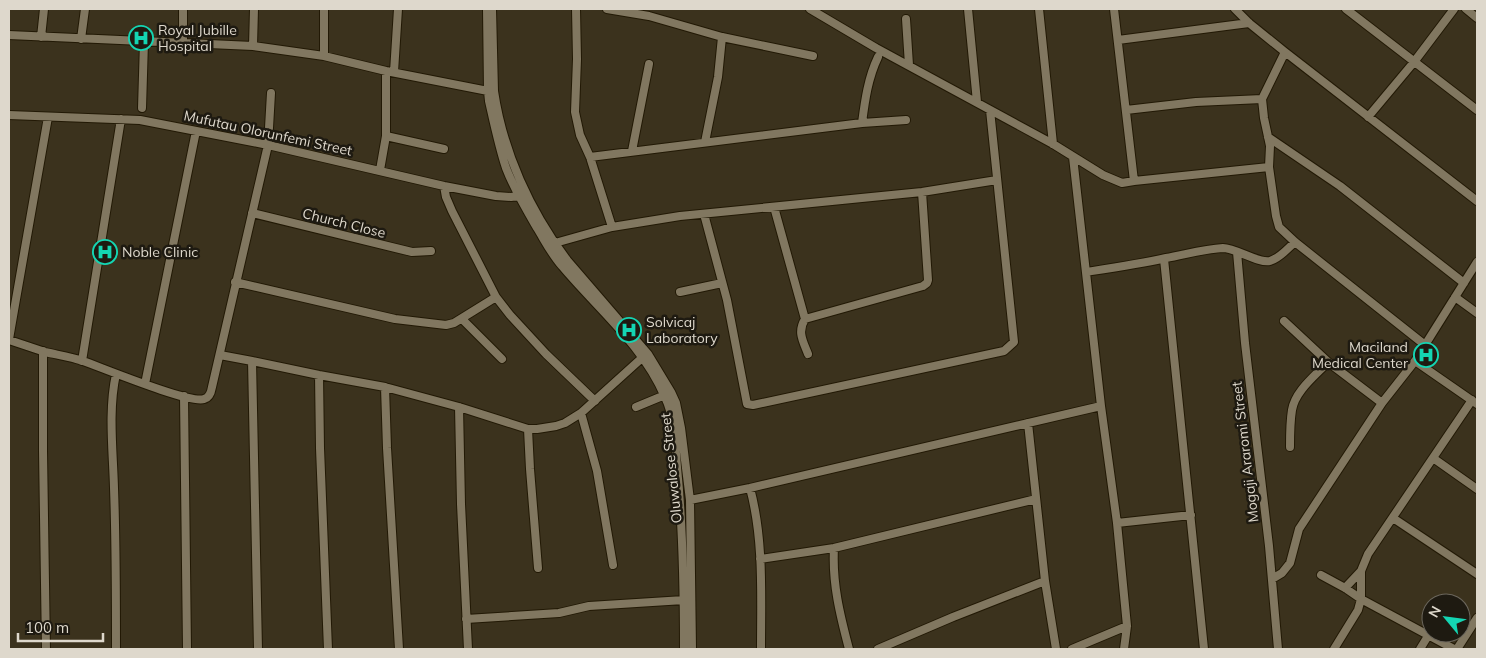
<svg xmlns="http://www.w3.org/2000/svg" width="1486" height="658" font-family="Mulish,sans-serif">
	<rect width="100%" height="100%" fill="#3b321d"/>
	<g fill="none" stroke-linecap="round" stroke-linejoin="round">
		<defs>
			<path id="minor" d="M 183,9 L 183,44
				M 487,9 L 488,91 L 489,101 C 494,123 499,147 506,168 C 514,189 526,209 537,228 C 545,241 552,255 562,266 C 597,308 643,345 665,397 C 675,418 675,444 677,467 C 683,528 684,589 684,649
				M 492,9 L 494,91 C 503,152 530,211 567,260 L 648,354 L 671,392 L 676,403 L 681,428 L 690,500 L 692,649
				M 576,9 L 577,59 L 575,112 L 580,135 L 590,157 L 612,227
				M 607,9 L 649,16 L 722,37 L 813,56
				M 810,9 L 876,48 L 1053,144 L 1103,175 L 1122,183 L 1134,181 L 1269,167
				M 968,9 L 977,102
				M 1039,9 L 1053,144
				M 1114,9 L 1134,181
				M 1235,9 L 1249,23 L 1285,52 L 1477,201
				M 1346,9 L 1477,110
				M 1466,9 L 1477,18
				M 906,19 L 909,65
				M 9,35 L 253,46 L 324,56 L 386,71 L 488,91
				M 41,37 L 44,9
				M 81,39 L 85,9
				M 1118,40 L 1249,23
				M 253,46 L 254,9
				M 1285,52 L 1262,99 L 1264,118 L 1270,146 L 1269,167 L 1276,216 L 1279,227 L 1295,242 L 1425,345
				M 324,56 L 324,9
				M 394,72 L 398,9
				M 142,108 L 144,42
				M 1126,110 L 1196,102 L 1262,99
				M 9,115 L 140,120 L 268,145 L 444,186 L 496,196 L 511,197 L 519,196
				M 1368,117 L 1414,62 L 1454,9
				M 862,123 C 865,100 868,78 878,57
				M 386,136 L 444,149
				M 1268,137 L 1340,186 L 1464,283
				M 705,142 L 718,77 L 722,37
				M 632,151 L 649,64
				M 590,157 L 862,123 L 906,120
				M 1073,157 L 1101,406 L 1117,523 L 1127,626 L 1124,649
				M 380,170 L 386,136 L 386,71
				M 444,186 L 446,197 L 452,211 L 496,297 L 510,315 L 546,354 L 595,401
				M 774,207 L 805,319 C 797,332 803,341 808,354
				M 252,213 L 412,252 L 431,251
				M 704,214 L 727,300 L 747,404 L 753,405 L 1004,351 L 1014,342 L 990,110
				M 555,243 L 612,227 L 680,216 L 922,192 L 997,180
				M 1237,252 L 1245,343 L 1269,546 L 1278,649
				M 1164,259 L 1204,649
				M 1086,272 C 1112,268 1139,264 1166,258 C 1184,255 1203,249 1223,248 C 1236,248 1259,264 1270,261 C 1280,258 1287,249 1295,242
				M 235,282 L 395,319 L 446,325 L 454,323 L 496,297
				M 680,292 L 722,283
				M 1455,297 L 1477,313
				M 462,319 L 502,359
				M 805,319 L 923,286 L 927,283 L 928,280 L 922,192
				M 1284,321 L 1328,362 L 1382,403
				M 9,339 L 48,117
				M 9,340 C 21,344 33,348 45,352 C 58,355 71,357 83,361 C 103,368 189,404 204,399 C 209,398 211,393 212,387 L 268,145 L 271,93
				M 43,351 L 43,451 L 46,649
				M 220,355 L 252,361 L 319,375 L 385,387 L 459,407 L 528,429 L 537,429 L 556,426 L 565,423 L 581,413 L 643,357
				M 82,361 L 121,119
				M 252,361 L 258,649
				M 1415,361 L 1477,404
				M 116,374 C 108,411 113,450 114,488 C 116,542 116,596 116,649
				M 319,375 L 320,448 L 328,649
				M 145,384 L 196,131
				M 385,387 L 387,448 L 399,649
				M 184,396 L 187,649
				M 459,407 L 461,504 L 468,649
				M 636,407 L 665,395
				M 581,413 L 597,471 L 613,565
				M 1028,423 L 1045,581 L 1056,649
				M 528,429 L 530,469 L 538,568
				M 1290,447 C 1290,435 1290,422 1292,410 C 1295,391 1315,376 1328,362
				M 1433,458 L 1477,489
				M 750,488 C 764,540 761,596 761,649
				M 690,500 L 750,488 L 1101,406
				M 1393,518 L 1477,574
				M 1117,523 L 1191,515
				M 834,548 C 832,583 840,615 849,649
				M 760,559 L 834,548 L 1036,499
				M 1321,575 L 1345,588 L 1361,599 L 1454,649
				M 1272,579 L 1282,573 L 1290,563 L 1299,529 L 1382,403 L 1415,361 L 1477,262
				M 1345,588 L 1361,571
				M 466,619 L 559,613 L 589,606 L 684,600
				M 878,649 L 953,617 L 1045,581
				M 1072,649 L 1127,626
				M 1334,649 L 1358,610 L 1361,599 L 1361,571 L 1368,554 L 1472,400
				M 1420,649 L 1428,636
				M 1457,649 L 1477,618"/>
		</defs>
		<use href="#minor" stroke="#221905" stroke-width="10"/>
		<use href="#minor" stroke="#817760" stroke-width="8"/>
	</g>
	<defs>
		<symbol id="hospital-ring" viewBox="-11 -11 22 22"><circle r="9.5" fill="#1e1a11" stroke="#14d5b3" stroke-width="1.5"/><path d="M-5-5h3v3.5h4V-5h3V5h-3V1.5h-4V5h-3Z" fill="#14d5b3"/></symbol>
	</defs>
	<g fill-rule="evenodd">
		<use href="#hospital-ring" x="127" y="24" width="28" height="28"/>
		<use href="#hospital-ring" x="91" y="238" width="28" height="28"/>
		<use href="#hospital-ring" x="615" y="316" width="28" height="28"/>
		<use href="#hospital-ring" x="1412" y="341" width="28" height="28"/>
	</g>
	<g text-anchor="middle" dominant-baseline="central" stroke-width="5" stroke-linejoin="round" paint-order="stroke">
		<g font-size="14" fill="#ded8cc" stroke="#1e1a11" text-anchor="start">
			<text x="158" y="30">Royal Jubille<tspan x="158" dy="16">Hospital</tspan></text>
			<text x="122" y="252">Noble Clinic</text>
			<text x="646" y="322">Solvicaj<tspan x="646" dy="16">Laboratory</tspan></text>
			<text x="1408" y="347" text-anchor="end">Maciland<tspan x="1408" dy="16">Medical Center</tspan></text>
		</g>
		<g font-size="14" fill="#ded8cc" stroke="#1e1a11">
			<text transform="translate(268 133) rotate(12)">Mufutau Olorunfemi Street</text>
			<text transform="translate(344 223) rotate(14)">Church Close</text>
			<text transform="translate(1245 452) rotate(-97)">Mogaji Araromi Street</text>
			<text transform="translate(671 468) rotate(-96)">Oluwalose Street</text>
		</g>
	</g>
	<rect width="1486" height="658" fill="none" stroke="#ded8cc" stroke-width="20"/>
	<g transform="translate(1446 618) rotate(299)"><circle r="24" fill="#1e1a11" stroke="#6b665c"/>
	<path d="M0-4L9 19L0 12L-9 19Z" fill="#14d5b3"/>
	<text y="-8" font-size="14" font-weight="bold" text-anchor="middle" fill="#ded8cc">N</text>
	</g>
	<path d="M18 633v8h85v-8" fill="none" stroke="#ded8cc" stroke-width="2.5"/>
	<text x="25" y="633" font-size="15" fill="#ded8cc" stroke="#1e1a11" stroke-width="4" paint-order="stroke">100 m</text>
</svg>
